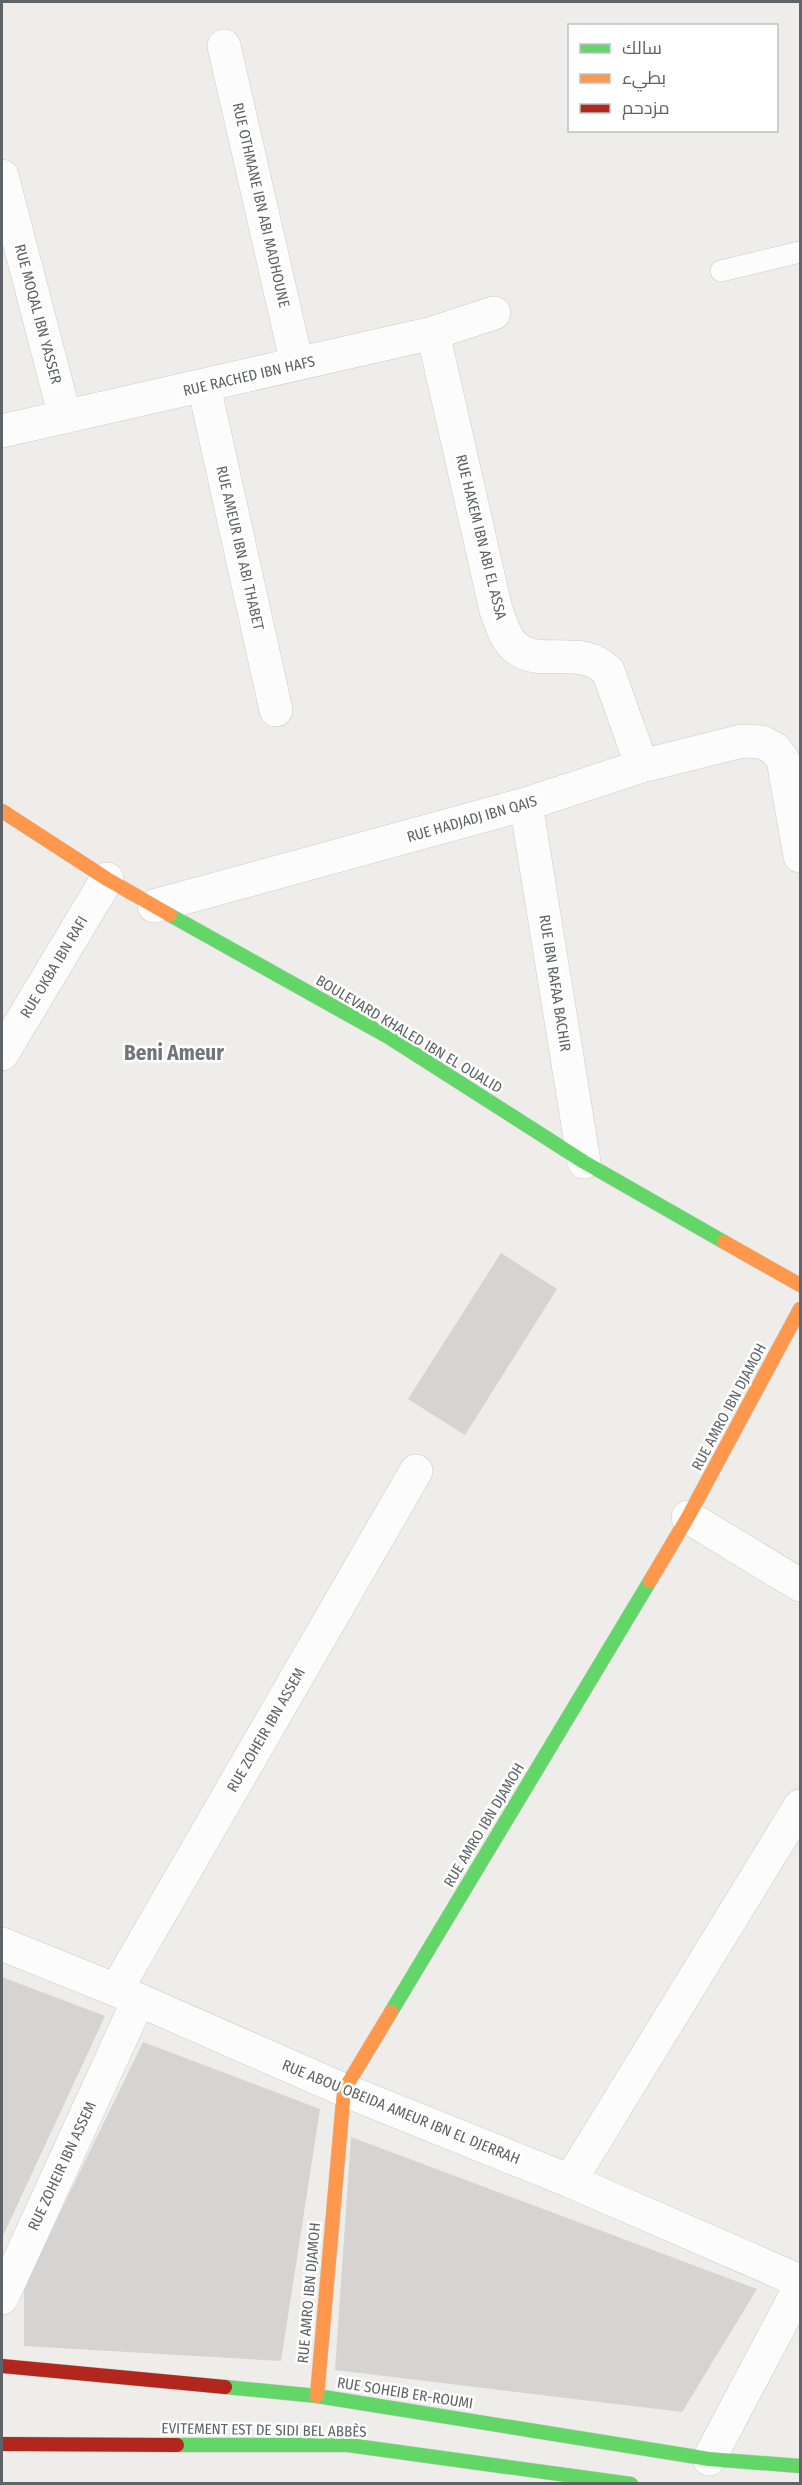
<svg xmlns="http://www.w3.org/2000/svg" width="802" height="2485" font-family="'Fira Sans Condensed',Cairo,sans-serif">
	<rect width="100%" height="100%" fill="#eeede9"/>
	<path fill="#d5d4d2" d="M 501,1253 L 557,1289 L 465,1435 L 408,1399 Z
		M 2,1977 L 105,2016 L 2,2238 Z
		M 143,2042 L 320,2109 L 281,2361 L 24,2346 L 24,2287 Z
		M 351,2137 L 757,2289 L 682,2412 L 335,2370 Z"/>
	<g fill="none" stroke-linecap="round" stroke-linejoin="round">
		<defs>
			<path id="lane" d="M 721,271 L 800,252"/>
			<path id="street" d="M 224,46 L 297,364
				M 2,176 L 65,417
				M 433,333 L 496,610 C 501,622 504,638 515,647 C 540,669 580,643 608,671 L 642,766
				M 204,386 L 276,710
				M 2,431 L 433,333 L 494,313
				M 526,804 L 584,1162
				M 154,906 L 526,804 L 642,766 L 742,741 L 762,742 L 775,749 L 783,760 L 800,856
				M 2,1054 L 107,879
				M 688,1517 L 800,1585
				M 2,1944 L 116,1990 L 344,2090 L 570,2181 L 800,2281
				M 116,1990 L 416,1471
				M 570,2181 L 800,1806
				M 2,2298 L 138,2001
				M 709,2459 L 800,2287"/>
			<path id="fast" d="M 170,915 L 390,1038 L 584,1162 L 724,1242
				M 391,2012 L 650,1581
				M 225,2387 L 317,2396 L 709,2459 L 800,2466
				M 177,2445 L 348,2445 L 631,2484"/>
			<path id="slow" d="M 2,811 L 107,879 L 170,915
				M 724,1242 L 800,1285
				M 650,1581 L 688,1517 L 800,1309
				M 317,2396 L 344,2090 L 391,2012"/>
			<path id="jam" d="M 2,2366 L 225,2387
				M 2,2444 L 177,2445"/>
		</defs>
		<use href="#lane" stroke="#cacccb" stroke-width="22"/>
		<use href="#street" stroke="#cacccb" stroke-width="34"/>
		<use href="#fast" stroke="#cacbca" stroke-width="15"/>
		<use href="#slow" stroke="#cacbca" stroke-width="15"/>
		<use href="#jam" stroke="#cacbca" stroke-width="15"/>
		<use href="#lane" stroke="#fcfcfc" stroke-width="21"/>
		<use href="#street" stroke="#fcfcfc" stroke-width="33"/>
		<use href="#fast" stroke="#63d668" stroke-width="14"/>
		<use href="#slow" stroke="#ff974d" stroke-width="14"/>
		<use href="#jam" stroke="#b3261e" stroke-width="14"/>
	</g>
	<g text-anchor="middle" dominant-baseline="central" stroke-width="5" stroke-linejoin="round" paint-order="stroke">
		<g font-size="15" fill="#5e6367" stroke="#fff">
			<text transform="translate(261 205) rotate(77)">RUE OTHMANE IBN ABI MADHOUNE</text>
			<text transform="translate(38 314) rotate(75)">RUE MOQAL IBN YASSER</text>
			<text transform="translate(249 376) rotate(-13)">RUE RACHED IBN HAFS</text>
			<text transform="translate(481 537) rotate(76)">RUE HAKEM IBN ABI EL ASSA</text>
			<text transform="translate(240 548) rotate(77)">RUE AMEUR IBN ABI THABET</text>
			<text transform="translate(472 819) rotate(-16)">RUE HADJADJ IBN QAIS</text>
			<text transform="translate(54 967) rotate(-59)">RUE OKBA IBN RAFI</text>
			<text transform="translate(555 983) rotate(81)">RUE IBN RAFAA BACHIR</text>
			<text transform="translate(409 1034) rotate(31)">BOULEVARD KHALED IBN EL OUALID</text>
			<text transform="translate(729 1407) rotate(-62)">RUE AMRO IBN DJAMOH</text>
			<text transform="translate(266 1730) rotate(-60)">RUE ZOHEIR IBN ASSEM</text>
			<text transform="translate(484 1825) rotate(-59)">RUE AMRO IBN DJAMOH</text>
			<text transform="translate(401 2112) rotate(22)">RUE ABOU OBEIDA AMEUR IBN EL DJERRAH</text>
			<text transform="translate(62 2166) rotate(-65)">RUE ZOHEIR IBN ASSEM</text>
			<text transform="translate(309 2293) rotate(-85)">RUE AMRO IBN DJAMOH</text>
			<text transform="translate(405 2393) rotate(9)">RUE SOHEIB ER-ROUMI</text>
			<text transform="translate(264 2430) rotate(1)">EVITEMENT EST DE SIDI BEL ABBÈS</text>
		</g>
		<g font-size="21" font-weight="bold" fill="#6f7579" stroke="#fff">
			<text x="174" y="1053">Beni Ameur</text>
		</g>
	</g>
	<rect width="802" height="2485" fill="none" stroke="#5e6367" stroke-width="6"/>
	<rect x="568" y="24" width="210" height="108" fill="#ffffff" stroke="#bfc1c2" stroke-width="1.5"/>
	<rect x="580" y="44" width="30" height="9" fill="#63d668" stroke="#bfc1c2" stroke-width="1.5"/>
	<text x="622" y="54" font-size="18" fill="#5e6367">سالك</text>
	<rect x="580" y="74" width="30" height="9" fill="#ff974d" stroke="#bfc1c2" stroke-width="1.5"/>
	<text x="622" y="84" font-size="18" fill="#5e6367">بطيء</text>
	<rect x="580" y="104" width="30" height="9" fill="#b3261e" stroke="#bfc1c2" stroke-width="1.5"/>
	<text x="622" y="114" font-size="18" fill="#5e6367">مزدحم</text>
</svg>
